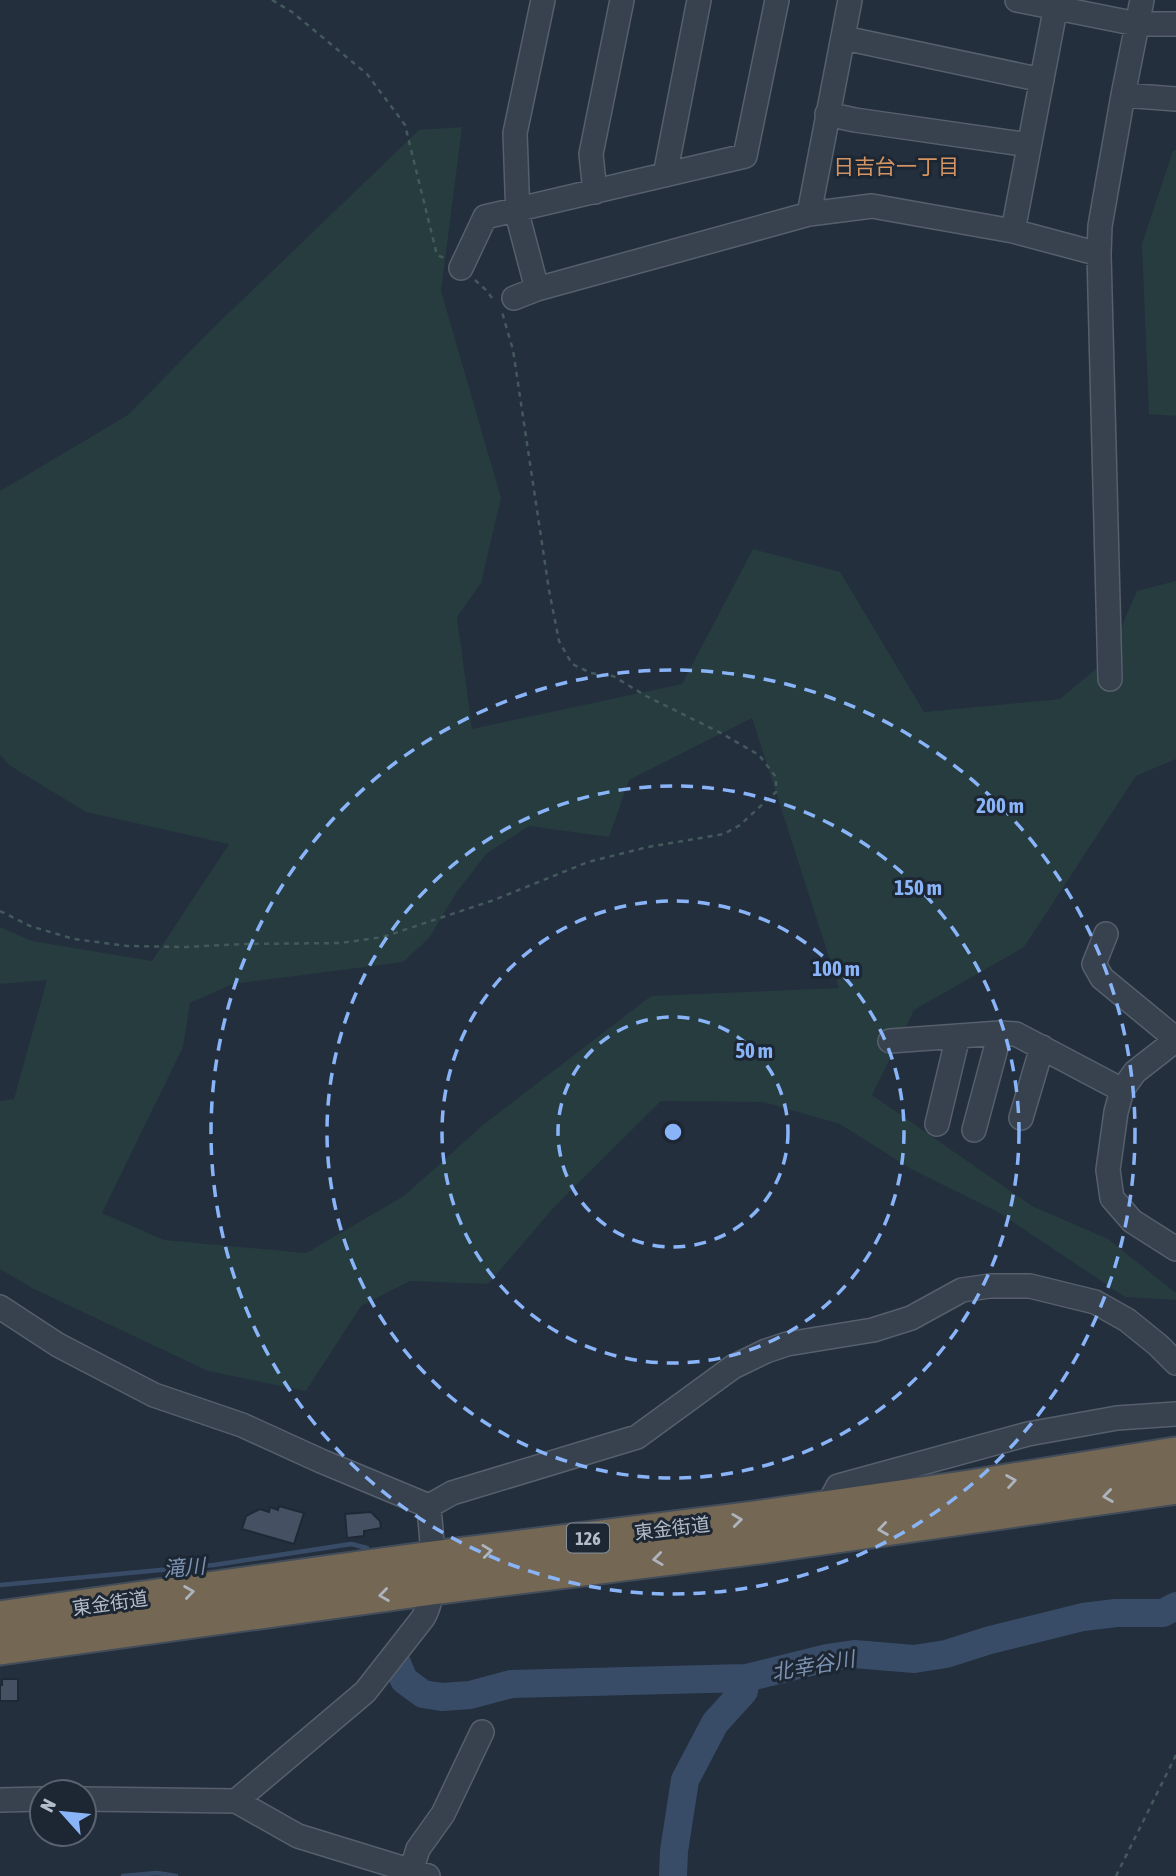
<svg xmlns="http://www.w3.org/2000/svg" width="1176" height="1876" font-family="'Asap Condensed','Noto Sans JP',sans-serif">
	<rect width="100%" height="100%" fill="#242f3e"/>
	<path fill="#263c3f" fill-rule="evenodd" d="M 462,127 L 441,291 L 501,498 L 481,583 L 457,617 L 472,729 L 682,684 L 753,549 L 840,572 L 924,712 L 1060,699 L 1107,660 L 1137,591 L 1176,581 L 1176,759 L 1136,776 L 1024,947 L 914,1010 L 872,1095 L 1032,1206 L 1108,1239 L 1176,1293 L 1176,1300 L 1125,1297 L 998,1212 L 911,1169 L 840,1124 L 763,1102 L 661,1101 L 556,1205 L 488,1284 L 410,1281 L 361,1306 L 306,1391 L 208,1371 L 32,1288 L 0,1269 L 0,1101 L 14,1099 L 47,980 L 0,984 L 0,927 L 32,941 L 152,961 L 229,844 L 86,812 L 9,765 L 0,755 L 0,491 L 128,415 L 210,331 L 419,130 ZM 752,718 L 839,988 L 651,996 L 483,1125 L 404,1196 L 306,1253 L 164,1240 L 102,1213 L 183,1047 L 190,1003 L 233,984 L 403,962 L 429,938 L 456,893 L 487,853 L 529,826 L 609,837 L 629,780 Z
		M 1176,150 L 1176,416 L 1149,414 L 1142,244 L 1173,151 Z"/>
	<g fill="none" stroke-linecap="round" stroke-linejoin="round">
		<path stroke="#394c67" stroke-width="4.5" d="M 0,1585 L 214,1565 L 351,1544 L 367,1548
			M 123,1876 L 157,1873 L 176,1876"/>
		<path stroke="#394c67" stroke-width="28" d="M 397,1663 L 404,1680 L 423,1694 L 442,1697 L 470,1695 L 511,1684 L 746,1678 L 827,1658 L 854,1654 L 914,1659 L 946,1654 L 990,1640 L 1083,1617 L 1116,1613 L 1163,1613 L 1176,1606
			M 673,1876 L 674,1851 L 685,1780 L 715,1723 L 744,1691 L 746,1678"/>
	</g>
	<path fill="#455162" stroke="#1f2835" stroke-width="2" d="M 279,1506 L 304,1513 L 294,1544 L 242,1529 L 246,1516 L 260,1509 L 269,1512 L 270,1507 L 278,1510 Z
		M 371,1512 L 380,1521 L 381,1528 L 364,1531 L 364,1536 L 347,1538 L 345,1514 Z
		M 2,1679 L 18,1679 L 18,1701 L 0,1701 L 0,1685 L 2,1685 Z"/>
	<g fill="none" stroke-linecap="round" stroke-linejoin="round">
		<defs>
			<path id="minor" d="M 1017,0 L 1137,24 L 1176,24
				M 844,38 L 1042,80
				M 1123,95 L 1176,99
				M 827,114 L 855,120 L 1029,145
				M 665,175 L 699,0
				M 595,192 L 591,154 L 622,0
				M 809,214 L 850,0
				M 1013,231 L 1057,0
				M 461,268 L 485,217 L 745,156 L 777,0
				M 537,289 L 518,217 L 515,133 L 543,0
				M 514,298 L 537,289 L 809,214 L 872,206 L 1013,231 L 1099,254
				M 1110,679 L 1099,254 L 1100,226 L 1123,95 L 1142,0
				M 1106,934 L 1094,964 L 1102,978 L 1176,1039
				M 1176,1040 L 1135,1072 L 1122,1090 L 1116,1112 L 1108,1170 L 1112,1198 L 1132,1221 L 1176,1249
				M 890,1041 L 1000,1033 L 1016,1034 L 1122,1090
				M 1021,1118 L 1042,1047
				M 937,1124 L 958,1036
				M 974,1130 L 1000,1033
				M 0,1307 L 58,1345 L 154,1395 L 242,1425 L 321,1461 L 429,1506
				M 429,1506 L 452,1493 L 637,1437 L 733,1367 L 766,1351 L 787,1344 L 873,1330 L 911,1318 L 962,1290 L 990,1286 L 1030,1286 L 1095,1302 L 1127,1320 L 1158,1345 L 1176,1363
				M 827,1507 L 838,1486 L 1028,1434 L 1117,1418 L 1176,1414
				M 84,1799 L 236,1801 L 298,1836 L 428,1876
				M 0,1800 L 42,1799
				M 236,1801 L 365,1692 L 423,1618 C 440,1589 431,1540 429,1506
				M 411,1871 L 418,1849 L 443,1814 L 482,1732"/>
			<path id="highway" d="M 0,1618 L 432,1558 L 754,1518 L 970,1487 L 1176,1454
				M 0,1648 L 432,1588 L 767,1546 L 1176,1487"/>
		</defs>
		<use href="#minor" stroke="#565f6c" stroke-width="26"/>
		<use href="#highway" stroke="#434c59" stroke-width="37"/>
		<path stroke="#44595c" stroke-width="2.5" stroke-dasharray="5 5" stroke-linecap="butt" d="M 272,0 L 292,12 L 367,74 L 405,125 L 437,255 L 444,258
			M 475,280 L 487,291 L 494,301
			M 0,911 L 30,926 L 74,939 L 127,946 L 186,947 L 246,944 L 341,943 L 383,937 L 494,900 L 588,862 L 648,847 L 724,834 L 740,825 L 776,792 L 776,777 L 759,755 L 719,732 L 646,696 L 613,676 L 591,673 L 572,664 L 559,641 L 549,590 L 513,350 L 502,312
			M 1116,1876 L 1176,1755"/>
		<use href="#minor" stroke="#38414e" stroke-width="23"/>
		<use href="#highway" stroke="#746855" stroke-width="33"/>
	</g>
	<defs><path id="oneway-chevron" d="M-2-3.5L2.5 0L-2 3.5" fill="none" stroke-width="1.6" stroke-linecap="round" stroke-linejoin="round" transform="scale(1.75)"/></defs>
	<g stroke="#aeb4bd">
		<use href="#oneway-chevron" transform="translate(1011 1481) rotate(-9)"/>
		<use href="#oneway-chevron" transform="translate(1108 1496) rotate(172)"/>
		<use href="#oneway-chevron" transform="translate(737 1520) rotate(-7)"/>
		<use href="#oneway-chevron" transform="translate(883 1529) rotate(172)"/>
		<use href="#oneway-chevron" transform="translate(487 1551) rotate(-7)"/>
		<use href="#oneway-chevron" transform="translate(658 1559) rotate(173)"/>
		<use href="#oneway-chevron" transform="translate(189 1592) rotate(-8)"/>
		<use href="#oneway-chevron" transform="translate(384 1595) rotate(172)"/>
	</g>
	<g fill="none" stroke="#8ab4f8" stroke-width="3.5" stroke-dasharray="12 9">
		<circle cx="673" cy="1132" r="115"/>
		<circle cx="673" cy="1132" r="231"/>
		<circle cx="673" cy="1132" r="346"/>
		<circle cx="673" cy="1132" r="462"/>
	</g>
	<g text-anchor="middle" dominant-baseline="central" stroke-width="6" stroke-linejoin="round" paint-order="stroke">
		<rect fill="#1d2633" stroke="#878f9c" stroke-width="2" x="567" y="1523.5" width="42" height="29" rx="5"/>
		<g font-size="18" font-weight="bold" fill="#b4bcc9">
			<text x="588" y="1538">126</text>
		</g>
		<g font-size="19" fill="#b4bcc9" stroke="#1d2633">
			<text transform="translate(672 1528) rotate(-7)">東金街道</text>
			<text transform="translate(110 1603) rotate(-8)">東金街道</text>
		</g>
		<g font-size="21" fill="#d59563" stroke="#1d2633">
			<text x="896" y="166">日吉台一丁目</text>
		</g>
		<g font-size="21" font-style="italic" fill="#7c92b1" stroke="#1d2633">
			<text transform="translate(184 1567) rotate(-5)">滝川</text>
			<text transform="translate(813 1665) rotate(-10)">北幸谷川</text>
		</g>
	</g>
	<circle cx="673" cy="1132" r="10" fill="#8ab4f8" stroke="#1d2633" stroke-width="3.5"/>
	<g font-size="21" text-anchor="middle" font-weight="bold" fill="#8ab4f8" stroke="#1d2633" stroke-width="6" stroke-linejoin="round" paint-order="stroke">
		<text x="1000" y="813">200 m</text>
		<text x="918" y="895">150 m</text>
		<text x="836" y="976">100 m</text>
		<text x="754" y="1058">50 m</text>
	</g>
	<g transform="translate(63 1813) rotate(297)"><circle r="33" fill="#1d2633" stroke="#59626f" stroke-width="2"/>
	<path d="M0-5L12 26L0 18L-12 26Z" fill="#8ab4f8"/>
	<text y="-10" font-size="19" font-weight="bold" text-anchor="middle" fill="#b4bcc9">N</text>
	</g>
</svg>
